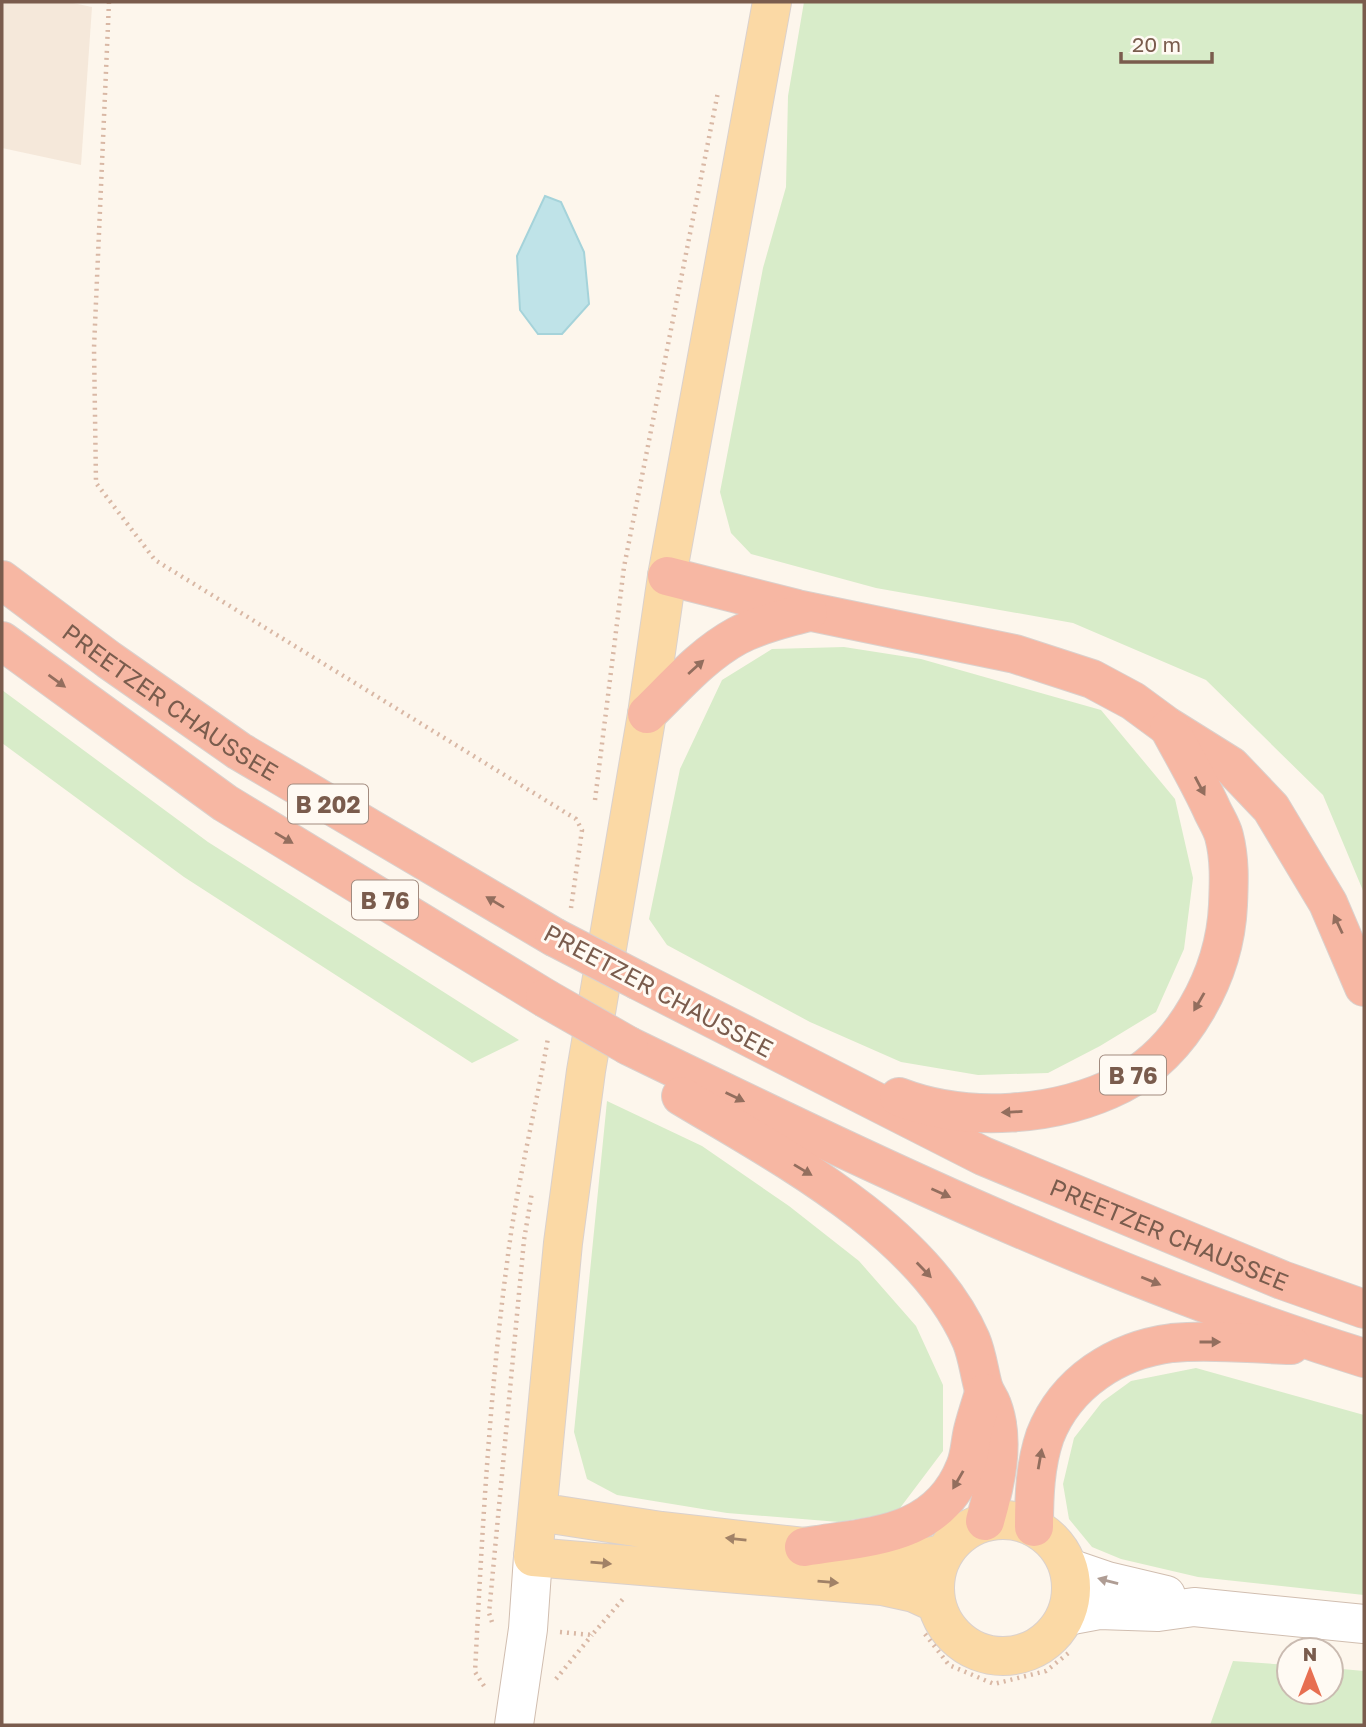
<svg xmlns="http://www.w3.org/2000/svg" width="1366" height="1727" font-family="'Golos Text',sans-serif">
	<rect width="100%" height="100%" fill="#fdf6ec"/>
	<path fill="#f5e8da" d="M 2,2 L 68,2 L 92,7 L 81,165 L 2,148 Z"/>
	<path fill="#d8ecc9" d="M 804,2 L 1364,2 L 1364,893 L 1323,795 L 1206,680 L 1073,623 L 876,588 L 751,554 L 731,533 L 720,492 L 763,268 L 786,187 L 788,96 Z
		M 844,647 L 921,659 L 1101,710 L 1175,799 L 1193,878 L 1184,949 L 1156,1012 L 1100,1046 L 1048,1073 L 978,1075 L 901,1062 L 810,1022 L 667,945 L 649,919 L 680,769 L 722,680 L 772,649 Z
		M 2,690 L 208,842 L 519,1040 L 472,1063 L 184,877 L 2,743 Z
		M 607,1101 L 702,1146 L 789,1206 L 859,1261 L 916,1326 L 943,1385 L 943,1451 L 897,1512 L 839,1522 L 727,1513 L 617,1495 L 587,1479 L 574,1432 Z
		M 1196,1368 L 1364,1415 L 1364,1595 L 1198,1577 L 1121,1559 L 1092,1547 L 1069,1519 L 1063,1484 L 1074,1438 L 1102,1402 L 1131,1381 Z
		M 1233,1661 L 1289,1665 L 1289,1692 L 1331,1692 L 1331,1668 L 1364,1671 L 1364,1725 L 1210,1725 Z"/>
	<path fill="#bfe3e8" stroke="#a5d3da" stroke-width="2" d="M 545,196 L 561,202 L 584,252 L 589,304 L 562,334 L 538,334 L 520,310 L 517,256 Z"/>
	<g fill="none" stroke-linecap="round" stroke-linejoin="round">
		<defs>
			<path id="minor" d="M 1069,1568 L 1107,1581 L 1166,1595
				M 1067,1616 L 1099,1610 L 1158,1612 L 1194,1607 L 1364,1624
				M 514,1725 L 528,1629 L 533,1557"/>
			<path id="major" d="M 772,2 L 667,576 L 647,714 L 586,1071 L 563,1243 L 533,1557 L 882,1586 L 914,1593 L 936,1603
				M 538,1512 L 661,1531 L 804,1547 L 839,1557 L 883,1561 L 917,1559 L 943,1554
				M935 1588a68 68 0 1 1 136 0a68 68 0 1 1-136 0Z"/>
			<g id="highway">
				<path d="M 667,576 L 797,609 L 1015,654 L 1092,679 L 1133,701 L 1167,726 L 1231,766 L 1271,808 L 1328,903 L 1364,987"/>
				<path id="s1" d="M 2,580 L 109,660 L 239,751 L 554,937"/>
				<path d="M 2,641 L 225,803 L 545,998"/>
				<path d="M 647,714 C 675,687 702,655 737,636 C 759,624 784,619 808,612"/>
				<path id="s2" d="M 639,981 L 983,1156 L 1282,1280 L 1364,1309"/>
				<path d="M 629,1046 C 868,1162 1110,1279 1364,1358"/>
				<path d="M 681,1096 C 779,1155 923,1230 971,1340 C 977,1354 979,1371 983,1386 C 985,1394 990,1399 992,1405 C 1006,1441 995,1486 985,1521"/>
				<path d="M 899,1097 C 967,1123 1056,1117 1121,1084 C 1184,1051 1225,974 1228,905 C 1229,882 1230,859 1224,836 C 1222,828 1217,820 1213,812 C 1200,783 1184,756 1169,728"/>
				<path d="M 1034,1527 C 1034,1497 1035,1465 1045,1436 C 1066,1382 1117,1350 1172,1343 C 1211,1339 1252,1344 1291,1345"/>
				<path d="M 804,1547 C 868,1536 937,1538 965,1467 C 970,1456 970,1442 973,1430 C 976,1418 980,1406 984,1393"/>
			</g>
		</defs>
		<use href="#minor" stroke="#d1beb0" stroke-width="40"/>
		<use href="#major" stroke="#dad1cd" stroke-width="40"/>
		<use href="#highway" stroke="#dad1cd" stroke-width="40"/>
		<path stroke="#d9b8a5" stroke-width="4.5" stroke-dasharray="2 5" stroke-linecap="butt" d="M 109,2 L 94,348 L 96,483 L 155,560 L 576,819 L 582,830 L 571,908
			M 595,800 L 624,567 L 718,92
			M 492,1622 L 489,1613 L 524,1240 L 532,1192
			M 560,1632 L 592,1635 L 623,1599
			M 925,1634 L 949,1665 L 994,1684 L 1046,1671 L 1071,1651
			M 556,1679 L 592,1635
			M 484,1686 L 475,1672 C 482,1536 489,1398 507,1263 C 516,1187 535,1113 548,1038"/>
		<use href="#minor" stroke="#fff" stroke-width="38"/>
		<use href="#major" stroke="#fbd9a5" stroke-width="38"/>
		<use href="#highway" stroke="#f7b7a3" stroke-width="38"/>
		<defs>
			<path id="highway-bridge" d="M 554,937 L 639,981
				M 545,998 L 629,1046"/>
		</defs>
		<use href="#highway-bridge" stroke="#dad1cd" stroke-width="40" stroke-linecap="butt"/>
		<use href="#highway-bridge" stroke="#f7b7a3" stroke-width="38"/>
	</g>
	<defs><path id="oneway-solid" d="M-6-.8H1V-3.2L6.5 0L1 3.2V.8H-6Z" transform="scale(1.75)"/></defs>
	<g fill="#936e5e">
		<use href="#oneway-solid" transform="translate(696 667) rotate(-42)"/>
		<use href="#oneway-solid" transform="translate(57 681) rotate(36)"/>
		<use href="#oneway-solid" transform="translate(1200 786) rotate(62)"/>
		<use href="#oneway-solid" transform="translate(284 838) rotate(31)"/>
		<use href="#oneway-solid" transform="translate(495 902) rotate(-149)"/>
		<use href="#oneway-solid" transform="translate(1338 924) rotate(-115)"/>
		<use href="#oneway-solid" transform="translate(1199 1002) rotate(120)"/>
		<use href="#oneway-solid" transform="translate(735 1097) rotate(26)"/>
		<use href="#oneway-solid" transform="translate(1012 1112) rotate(177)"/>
		<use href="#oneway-solid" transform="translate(803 1170) rotate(31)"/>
		<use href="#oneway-solid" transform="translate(941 1193) rotate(24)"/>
		<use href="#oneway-solid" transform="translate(924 1270) rotate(46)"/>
		<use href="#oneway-solid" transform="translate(1151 1281) rotate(22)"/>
		<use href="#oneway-solid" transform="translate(1210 1342)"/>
		<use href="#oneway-solid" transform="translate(1040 1459) rotate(-80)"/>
		<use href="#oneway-solid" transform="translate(958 1480) rotate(120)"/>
	</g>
	<g fill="#a18267">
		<use href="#oneway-solid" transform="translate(736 1539) rotate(-174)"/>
		<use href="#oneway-solid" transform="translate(601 1563) rotate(5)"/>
		<use href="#oneway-solid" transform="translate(828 1582) rotate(5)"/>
	</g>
	<use fill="#af9d94" href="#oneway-solid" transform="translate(1108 1581) rotate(-165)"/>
	<g text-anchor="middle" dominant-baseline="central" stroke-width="6" stroke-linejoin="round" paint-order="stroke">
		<g fill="#fffaf3" stroke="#a28b7f" stroke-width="2">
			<rect x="288" y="784.5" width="80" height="39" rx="5"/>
			<rect x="352" y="880.5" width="66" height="39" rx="5"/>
			<rect x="1100" y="1055.5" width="66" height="39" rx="5"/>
		</g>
		<g font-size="23" font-weight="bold" fill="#7a5c4d">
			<text x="328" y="804">B 202</text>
			<text x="385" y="900">B 76</text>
			<text x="1133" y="1075">B 76</text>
		</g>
		<g font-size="24" fill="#7a5c4d" stroke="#fffaf3">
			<text stroke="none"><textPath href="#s1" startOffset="208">PREETZER CHAUSSEE</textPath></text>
			<text transform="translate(659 990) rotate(28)">PREETZER CHAUSSEE</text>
			<text stroke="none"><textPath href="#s2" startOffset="588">PREETZER CHAUSSEE</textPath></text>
		</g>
	</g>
	<rect width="1366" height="1727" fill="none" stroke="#7a5c4d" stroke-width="7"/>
	<g transform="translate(1310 1671)"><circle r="33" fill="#fffaf3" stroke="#cabbb1" stroke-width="2"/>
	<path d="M0-5L12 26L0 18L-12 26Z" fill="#e76f51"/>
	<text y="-10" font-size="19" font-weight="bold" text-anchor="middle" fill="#7a5c4d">N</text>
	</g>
	<path d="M1121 52v10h91v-10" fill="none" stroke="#7a5c4d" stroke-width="3.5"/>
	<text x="1132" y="52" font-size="21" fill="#7a5c4d" stroke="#fffaf3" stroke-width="5" paint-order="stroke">20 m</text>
</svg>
